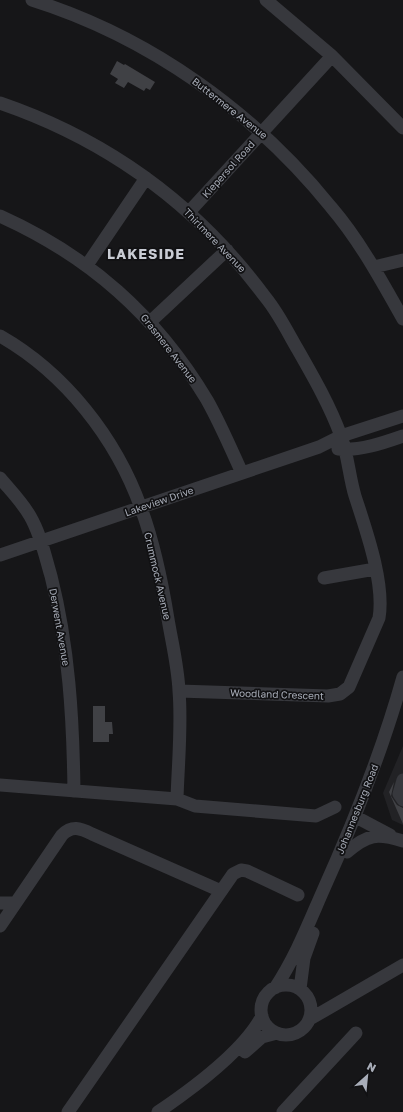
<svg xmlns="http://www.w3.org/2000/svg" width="403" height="1112" font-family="'Golos Text',sans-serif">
	<rect width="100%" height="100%" fill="#161618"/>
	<path fill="#222225" d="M 403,746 L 403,825 L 392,820 L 383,793 Z"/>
	<path fill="#404145" d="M 117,61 L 124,65 L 125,64 L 155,82 L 150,90 L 146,88 L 144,91 L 128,82 L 124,88 L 115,83 L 118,79 L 110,74 Z
		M 93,706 L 105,706 L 105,722 L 112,722 L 113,734 L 109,734 L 109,742 L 93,742 Z
		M 394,782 L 391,796 L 397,805 L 403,808 L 403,824 L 389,792 Z"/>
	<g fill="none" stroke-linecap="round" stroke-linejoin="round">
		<path stroke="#37383d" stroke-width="13" d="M 32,0 C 150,37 254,112 331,207 C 360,241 381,280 403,319
			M 266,0 L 332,56 L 403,128
			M 0,103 C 108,140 198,206 266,298 C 279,314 288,333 298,350 C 314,378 330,406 341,436 C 348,455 349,476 355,496 C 366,530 385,583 379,618 L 349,687 L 340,694 L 328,696 L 179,691
			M 189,212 L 332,56
			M 0,216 C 89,256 156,315 207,400 C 220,423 231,449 242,473
			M 87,265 L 146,178
			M 374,267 L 403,260
			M 150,322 L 227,250
			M 0,336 C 65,373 116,438 141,508 C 154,543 162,582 168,619 C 172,643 178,667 179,691 C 182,726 178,764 177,799
			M 338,449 C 360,451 383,443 403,436
			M 0,478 C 10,490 22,502 30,516 C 41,535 45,556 51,576 C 69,647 73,718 74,791
			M 0,555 L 319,447 L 341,436 L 403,416
			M 324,578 L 375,569
			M 403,780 L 399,794 L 403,800
			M 0,785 L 177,799 L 195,806 L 316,816 L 335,807
			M 356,817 L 390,835
			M 347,852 C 368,834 377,833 403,841
			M 0,903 L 16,903
			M 0,926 L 62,835 C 72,825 80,828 92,834 L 221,891
			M261 1010a25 25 0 1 1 50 0a25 25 0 1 1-50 0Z
			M 275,988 C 295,958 308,925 322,893 C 354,822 382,752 403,677
			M 300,989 L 304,958 L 313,933
			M 310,1019 L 403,965
			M 245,1052 L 262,1037 L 277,1033
			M 68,1112 L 233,874 L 241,870 L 247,871 L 298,895
			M 158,1112 C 192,1089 243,1052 262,1016
			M 283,1112 L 356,1033"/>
	</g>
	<g text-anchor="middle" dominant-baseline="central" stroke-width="3.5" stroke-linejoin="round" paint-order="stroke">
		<g font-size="10" fill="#a8adb8" stroke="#111113">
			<text transform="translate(230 108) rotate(38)">Buttermere Avenue</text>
			<text transform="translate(228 169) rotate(-48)">Kiepersol Road</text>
			<text transform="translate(215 240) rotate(46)">Thirlmere Avenue</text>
			<text transform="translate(169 348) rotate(52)">Grasmere Avenue</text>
			<text transform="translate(159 501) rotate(-19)">Lakeview Drive</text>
			<text transform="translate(158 576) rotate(77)">Crummock Avenue</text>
			<text transform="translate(60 627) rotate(80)">Derwent Avenue</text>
			<text transform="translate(277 694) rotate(2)">Woodland Crescent</text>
			<text transform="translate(357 809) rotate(-68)">Johannesburg Road</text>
		</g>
		<g font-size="14" font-weight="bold" letter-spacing="1" fill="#c9ccd4" stroke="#111113">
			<text x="146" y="253">LAKESIDE</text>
		</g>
	</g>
	<g transform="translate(367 1076) rotate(27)" stroke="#111113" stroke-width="3" paint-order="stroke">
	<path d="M0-3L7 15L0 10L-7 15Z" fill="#a8adb8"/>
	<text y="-6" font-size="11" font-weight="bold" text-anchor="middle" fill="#a8adb8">N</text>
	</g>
</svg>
